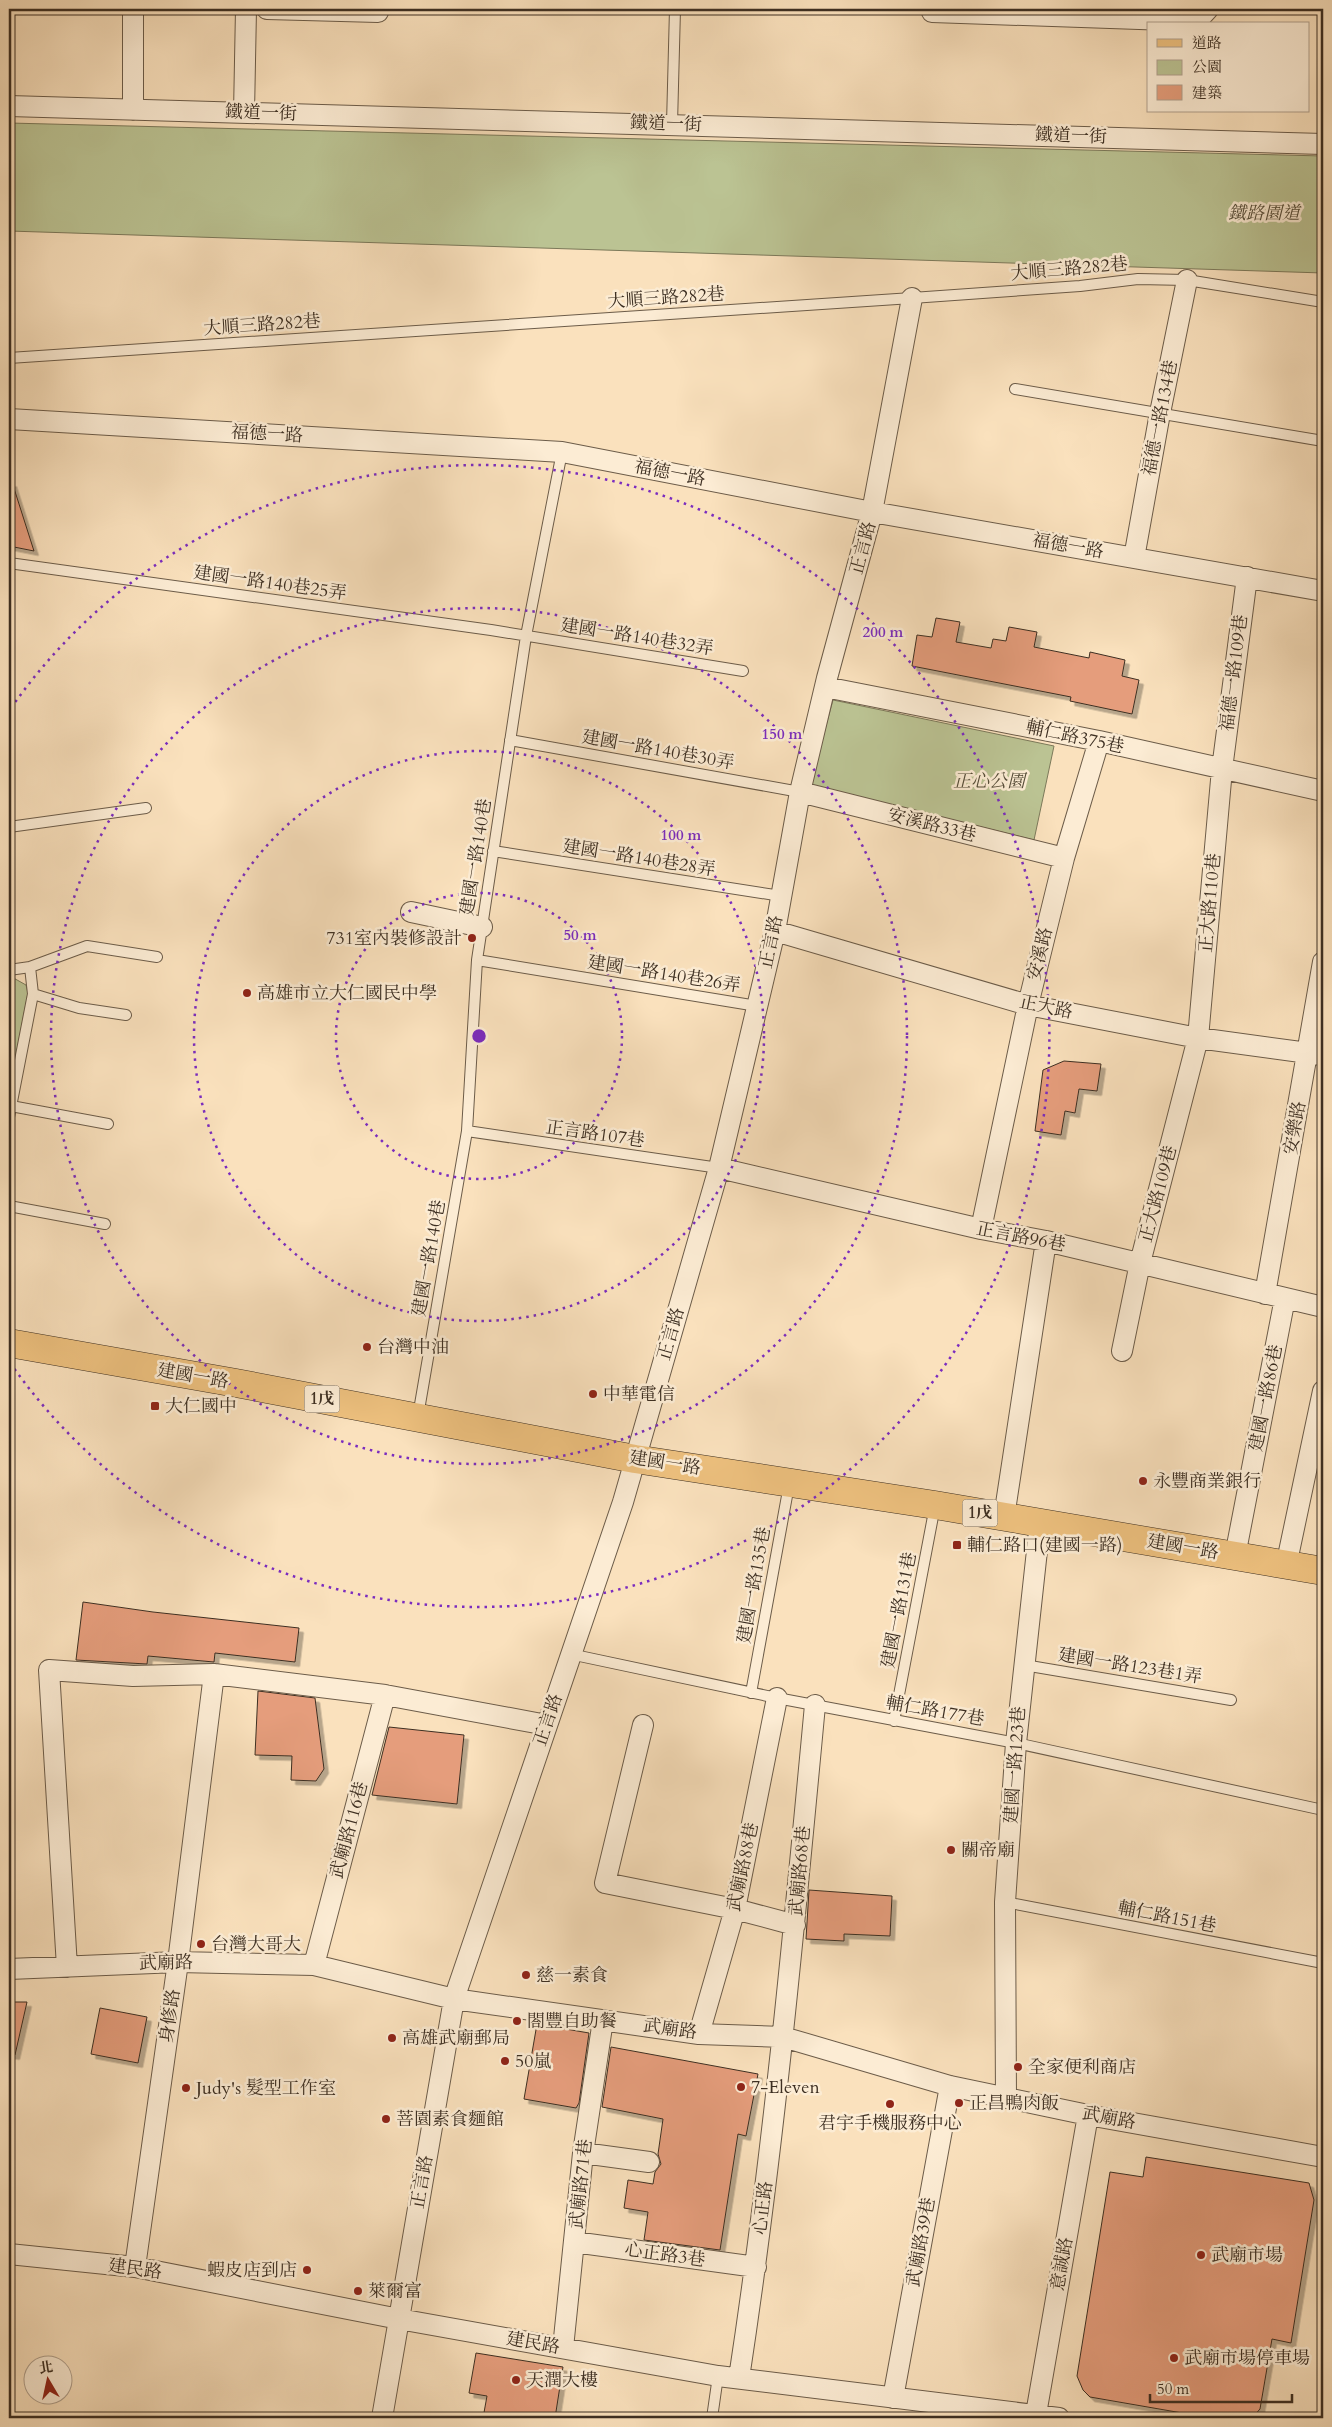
<svg xmlns="http://www.w3.org/2000/svg" width="1332" height="2427" font-family="Cardo,'Noto Serif TC',serif">
	<defs>
		<filter id="shadow"><feDropShadow dx="4.5" dy="4.5" stdDeviation="0" flood-color="#0004"/></filter>
	</defs>
	<rect width="100%" height="100%" fill="#fae1bd"/>
	<filter id="stains"><feTurbulence type="fractalNoise" baseFrequency=".004" numOctaves="4"/><feColorMatrix values="0 0 0 0 .2 0 0 0 0 .09 0 0 0 0 .02 0 0 0 .5 -.17"/></filter>
	<radialGradient id="worn" r=".72"><stop offset=".6" stop-color="#630" stop-opacity="0"/><stop offset="1" stop-color="#630" stop-opacity=".3"/></radialGradient>
	<path fill="#bbc393" stroke="#7c795a" d="M 9,123 L 1323,156 L 1323,273 L 9,231 Z
		M 833,700 L 1054,746 L 1034,840 L 810,785 Z
		M 10,976 L 26,985 L 28,993 L 9,1091 L 9,977 Z"/>
	<path fill="#e59d7b" stroke="#3d2f22" filter="url(#shadow)" d="M 12,482 L 34,551 L 9,546 L 9,483 Z
		M 936,618 L 960,622 L 956,642 L 991,648 L 993,639 L 1006,641 L 1009,627 L 1037,632 L 1034,647 L 1089,658 L 1090,652 L 1125,660 L 1122,676 L 1139,680 L 1132,714 L 1070,701 L 1071,697 L 912,666 L 917,635 L 932,637 Z
		M 1064,1061 L 1101,1064 L 1097,1091 L 1079,1089 L 1075,1113 L 1065,1111 L 1061,1135 L 1035,1131 L 1043,1070 Z
		M 83,1602 L 153,1612 L 299,1628 L 295,1662 L 215,1653 L 214,1662 L 148,1656 L 147,1664 L 76,1660 Z
		M 258,1691 L 315,1698 L 324,1769 L 316,1781 L 291,1780 L 292,1756 L 255,1755 Z
		M 389,1727 L 464,1735 L 457,1804 L 372,1795 Z
		M 809,1890 L 892,1896 L 890,1936 L 844,1934 L 844,1941 L 806,1939 Z
		M 9,2002 L 27,2002 L 15,2055 L 9,2054 Z
		M 100,2008 L 147,2017 L 138,2063 L 91,2054 Z
		M 537,2024 L 589,2033 L 579,2103 L 576,2108 L 524,2099 Z
		M 611,2047 L 758,2074 L 746,2136 L 738,2134 L 720,2250 L 644,2240 L 648,2212 L 624,2208 L 628,2180 L 653,2184 L 655,2172 L 661,2164 L 658,2154 L 663,2119 L 602,2107 Z
		M 1146,2157 L 1309,2183 L 1314,2200 L 1291,2343 L 1272,2339 L 1260,2409 L 1252,2418 L 1211,2418 L 1090,2397 L 1083,2390 L 1077,2376 L 1110,2172 L 1143,2177 Z
		M 476,2353 L 563,2367 L 555,2418 L 483,2418 L 487,2396 L 469,2393 Z"/>
	<g fill="none" stroke-linecap="round" stroke-linejoin="round">
		<defs>
			<path id="lane" d="M 672,124 L 675,9
				M 9,358 L 912,298 L 1080,286 L 1138,279 L 1187,280 L 1323,302
				M 1015,389 L 1323,441
				M 9,563 L 491,630 L 743,671
				M 510,740 L 800,792
				M 9,827 L 146,808
				M 493,851 L 781,896
				M 477,960 L 757,1006
				M 9,970 L 30,967 L 87,946 L 157,957
				M 33,994 L 79,1008 L 126,1015
				M 11,1106 L 108,1124
				M 9,1117 L 33,994 L 30,967
				M 467,1131 L 719,1168
				M 9,1206 L 105,1224
				M 418,1416 L 467,1131 L 477,960 L 526,636 L 562,452
				M 570,1654 L 777,1698 L 1016,1743 L 1323,1810
				M 1024,1665 L 1231,1700
				M 751,1693 L 789,1485
				M 894,1721 L 935,1506
				M 1005,1902 L 1323,1963
				M 712,2418 L 718,2376"/>
			<path id="street" d="M 267,9 L 378,12 L 378,9
				M 932,9 L 932,12 L 1197,21 L 1208,9
				M 9,106 L 1323,144
				M 133,110 L 133,9
				M 244,113 L 246,9
				M 9,419 L 562,452 L 872,512 L 1323,591
				M 1134,558 L 1160,413 L 1187,280
				M 825,687 L 1099,741 L 1323,791
				M 800,792 L 1064,858
				M 411,912 L 482,927
				M 775,931 L 1028,1005 L 1198,1038 L 1323,1055
				M 719,1168 L 981,1229 L 1046,1241 L 1323,1307
				M 981,1229 L 1028,1005 L 1064,858 L 1099,741
				M 1265,1294 L 1323,962
				M 1122,1351 L 1140,1263 L 1198,1038 L 1222,769 L 1247,577
				M 1004,1517 L 1046,1241
				M 1235,1556 L 1285,1298
				M 1286,1566 L 1323,1391
				M 643,1725 L 605,1883 L 735,1909 L 795,1925
				M 314,1965 L 385,1695
				M 67,1967 L 49,1670 L 133,1676 L 214,1674 L 385,1695 L 547,1725
				M 9,1969 L 178,1962 L 314,1965 L 454,1999 L 699,2034 L 783,2037 L 950,2086 L 1088,2115 L 1323,2157
				M 699,2034 L 735,1909 L 777,1698
				M 1006,2098 L 1005,1902 L 1016,1743 L 1040,1523
				M 583,2153 L 649,2162
				M 574,2242 L 756,2267
				M 9,2254 L 135,2267 L 399,2319 L 718,2376 L 1059,2418
				M 135,2267 L 178,1962 L 214,1674
				M 563,2348 L 583,2153 L 603,2020
				M 739,2378 C 773,2155 794,1930 815,1705
				M 893,2398 L 950,2086
				M 1036,2414 L 1088,2115
				M 382,2418 L 454,1999 L 623,1502 L 719,1168 L 775,931 L 800,792 L 827,678 L 872,512 L 912,298"/>
			<path id="primary" d="M 9,1343 L 236,1383 L 635,1459 L 935,1505 L 1323,1571"/>
		</defs>
		<use href="#lane" stroke="#6c5c49" stroke-width="12"/>
		<use href="#street" stroke="#6c5c49" stroke-width="22"/>
		<use href="#primary" stroke="#3d2f22" stroke-width="29"/>
		<use href="#lane" stroke="#fcecd4" stroke-width="10"/>
		<use href="#street" stroke="#fcecd4" stroke-width="20"/>
		<use href="#primary" stroke="#edc07e" stroke-width="28"/>
	</g>
	<g fill="none" stroke="#7b2cbf" stroke-width="2.5" stroke-dasharray="2.5 5">
		<circle cx="479" cy="1036" r="143"/>
		<circle cx="479" cy="1036" r="285"/>
		<circle cx="479" cy="1036" r="428"/>
		<path d="M11 708A571 571 0 1 1 11 1364"/>
	</g>
	<g fill="#8f2418" stroke="#fcecd4" stroke-width="2">
		<circle cx="472" cy="938" r="5"/>
		<circle cx="247" cy="993" r="5"/>
		<circle cx="367" cy="1347" r="5"/>
		<circle cx="593" cy="1394" r="5"/>
		<rect x="150" y="1401" width="10" height="10" rx="2.5"/>
		<circle cx="1143" cy="1481" r="5"/>
		<rect x="952" y="1540" width="10" height="10" rx="2.5"/>
		<circle cx="951" cy="1850" r="5"/>
		<circle cx="201" cy="1944" r="5"/>
		<circle cx="526" cy="1975" r="5"/>
		<circle cx="517" cy="2021" r="5"/>
		<circle cx="392" cy="2038" r="5"/>
		<circle cx="505" cy="2061" r="5"/>
		<circle cx="1018" cy="2067" r="5"/>
		<circle cx="741" cy="2087" r="5"/>
		<circle cx="186" cy="2088" r="5"/>
		<circle cx="959" cy="2103" r="5"/>
		<circle cx="890" cy="2104" r="5"/>
		<circle cx="386" cy="2119" r="5"/>
		<circle cx="1201" cy="2255" r="5"/>
		<circle cx="307" cy="2270" r="5"/>
		<circle cx="358" cy="2291" r="5"/>
		<circle cx="1174" cy="2358" r="5"/>
		<circle cx="516" cy="2380" r="5"/>
	</g>
	<g text-anchor="middle" dominant-baseline="central" stroke-width="5" stroke-linejoin="round" paint-order="stroke">
		<g fill="#fcecd4" stroke="#766857" stroke-width="1">
			<rect x="304.5" y="1385.5" width="35" height="27" rx="4"/>
			<rect x="962.5" y="1499.5" width="35" height="27" rx="4"/>
		</g>
		<g font-size="16" font-weight="bold" fill="#3d2f22">
			<text x="322" y="1399">1戊</text>
			<text x="980" y="1513">1戊</text>
		</g>
		<g font-size="18" fill="#3d2f22" stroke="#fcecd4">
			<text transform="translate(261 113) rotate(2)">鐵道一街</text>
			<text transform="translate(666 124) rotate(2)">鐵道一街</text>
			<text transform="translate(1071 136) rotate(2)">鐵道一街</text>
			<text transform="translate(1069 269) rotate(-5)">大順三路282巷</text>
			<text transform="translate(666 298) rotate(-4)">大順三路282巷</text>
			<text transform="translate(262 325) rotate(-4)">大順三路282巷</text>
			<text transform="translate(1160 418) rotate(-79)">福德一路134巷</text>
			<text transform="translate(267 434) rotate(3)">福德一路</text>
			<text transform="translate(670 473) rotate(11)">福德一路</text>
			<text transform="translate(1068 546) rotate(10)">福德一路</text>
			<text transform="translate(863 548) rotate(-75)">正言路</text>
			<text transform="translate(270 583) rotate(8)">建國一路140巷25弄</text>
			<text transform="translate(637 637) rotate(9)">建國一路140巷32弄</text>
			<text transform="translate(1234 673) rotate(-83)">福德一路109巷</text>
			<text transform="translate(1075 737) rotate(12)">輔仁路375巷</text>
			<text transform="translate(658 750) rotate(10)">建國一路140巷30弄</text>
			<text transform="translate(932 825) rotate(14)">安溪路33巷</text>
			<text transform="translate(476 857) rotate(-81)">建國一路140巷</text>
			<text transform="translate(639 858) rotate(9)">建國一路140巷28弄</text>
			<text transform="translate(1210 903) rotate(-85)">正大路110巷</text>
			<text transform="translate(771 942) rotate(-78)">正言路</text>
			<text transform="translate(1040 954) rotate(-76)">安溪路</text>
			<text transform="translate(664 974) rotate(9)">建國一路140巷26弄</text>
			<text transform="translate(1046 1007) rotate(12)">正大路</text>
			<text transform="translate(1295 1128) rotate(-80)">安樂路</text>
			<text transform="translate(595 1134) rotate(8)">正言路107巷</text>
			<text transform="translate(1158 1194) rotate(-75)">正大路109巷</text>
			<text transform="translate(1021 1237) rotate(11)">正言路96巷</text>
			<text transform="translate(429 1258) rotate(-80)">建國一路140巷</text>
			<text transform="translate(671 1334) rotate(-74)">正言路</text>
			<text transform="translate(193 1376) rotate(10)">建國一路</text>
			<text transform="translate(1266 1398) rotate(-79)">建國一路86巷</text>
			<text transform="translate(665 1463) rotate(9)">建國一路</text>
			<text transform="translate(1183 1547) rotate(10)">建國一路</text>
			<text transform="translate(754 1585) rotate(-80)">建國一路135巷</text>
			<text transform="translate(899 1610) rotate(-79)">建國一路131巷</text>
			<text transform="translate(1130 1666) rotate(9)">建國一路123巷1弄</text>
			<text transform="translate(935 1711) rotate(10)">輔仁路177巷</text>
			<text transform="translate(548 1720) rotate(-71)">正言路</text>
			<text transform="translate(1015 1765) rotate(-86)">建國一路123巷</text>
			<text transform="translate(349 1830) rotate(-75)">武廟路116巷</text>
			<text transform="translate(743 1867) rotate(-78)">武廟路88巷</text>
			<text transform="translate(800 1871) rotate(-85)">武廟路68巷</text>
			<text transform="translate(1167 1917) rotate(11)">輔仁路151巷</text>
			<text transform="translate(166 1963) rotate(-1)">武廟路</text>
			<text transform="translate(170 2016) rotate(-82)">身修路</text>
			<text transform="translate(670 2029) rotate(8)">武廟路</text>
			<text transform="translate(1109 2118) rotate(11)">武廟路</text>
			<text transform="translate(422 2182) rotate(-80)">正言路</text>
			<text transform="translate(581 2184) rotate(-84)">武廟路71巷</text>
			<text transform="translate(763 2208) rotate(-83)">心正路</text>
			<text transform="translate(921 2242) rotate(-80)">武廟路39巷</text>
			<text transform="translate(665 2255) rotate(8)">心正路3巷</text>
			<text transform="translate(1062 2264) rotate(-80)">意誠路</text>
			<text transform="translate(135 2269) rotate(8)">建民路</text>
			<text transform="translate(533 2343) rotate(10)">建民路</text>
		</g>
		<g font-size="18" font-style="italic" fill="#564d39" stroke="#fcecd4">
			<text x="1264" y="213">鐵路園道</text>
			<text x="989" y="781">正心公園</text>
		</g>
		<g font-size="18" fill="#3d2f22" stroke="#fcecd4" text-anchor="start">
			<text x="462" y="938" text-anchor="end">731室內裝修設計</text>
			<text x="257" y="993">高雄市立大仁國民中學</text>
			<text x="377" y="1347">台灣中油</text>
			<text x="603" y="1394">中華電信</text>
			<text x="165" y="1406">大仁國中</text>
			<text x="1153" y="1481">永豐商業銀行</text>
			<text x="967" y="1545">輔仁路口(建國一路)</text>
			<text x="961" y="1850">關帝廟</text>
			<text x="211" y="1944">台灣大哥大</text>
			<text x="536" y="1975">慈一素食</text>
			<text x="527" y="2021">閤豐自助餐</text>
			<text x="402" y="2038">高雄武廟郵局</text>
			<text x="515" y="2061">50嵐</text>
			<text x="1028" y="2067">全家便利商店</text>
			<text x="751" y="2087">7-Eleven</text>
			<text x="196" y="2088">Judy's 髮型工作室</text>
			<text x="969" y="2103">正昌鴨肉飯</text>
			<text x="396" y="2119">菩園素食麵館</text>
			<text x="890" y="2123" text-anchor="middle">君宇手機服務中心</text>
			<text x="1211" y="2255">武廟市場</text>
			<text x="297" y="2270" text-anchor="end">蝦皮店到店</text>
			<text x="368" y="2291">萊爾富</text>
			<text x="1184" y="2358">武廟市場停車場</text>
			<text x="526" y="2380">天潤大樓</text>
		</g>
	</g>
	<circle cx="479" cy="1036" r="8" fill="#7b2cbf" stroke="#fcecd4" stroke-width="2.5"/>
	<g font-size="15" text-anchor="middle" font-weight="bold" fill="#7b2cbf" stroke="#fcecd4" stroke-width="5" stroke-linejoin="round" paint-order="stroke">
		<text x="883" y="637">200 m</text>
		<text x="782" y="739">150 m</text>
		<text x="681" y="840">100 m</text>
		<text x="580" y="940">50 m</text>
	</g>
	<rect width="1332" height="2427" fill="none" stroke="#fae1bd" stroke-width="30"/>
	<rect x="10" y="10" width="1312" height="2407" fill="none" stroke="#3d2f22" stroke-width="2.5"/>
	<rect x="15" y="15" width="1302" height="2397" fill="none" stroke="#3d2f22"/>
	<rect x="1147" y="22" width="162" height="90" fill="#fcecd4" stroke="#b0a08d"/>
	<rect x="1157" y="39" width="25" height="8" fill="#edc07e" stroke="#b0a08d"/>
	<text x="1192" y="48" font-size="15" fill="#3d2f22">道路</text>
	<rect x="1157" y="60" width="25" height="15" fill="#bbc393" stroke="#b0a08d"/>
	<text x="1192" y="72" font-size="15" fill="#3d2f22">公園</text>
	<rect x="1157" y="85" width="25" height="15" fill="#e59d7b" stroke="#b0a08d"/>
	<text x="1192" y="98" font-size="15" fill="#3d2f22">建築</text>
	<g transform="translate(48 2380) rotate(351)"><circle r="24" fill="#fcecd4" stroke="#b0a08d"/>
	<path d="M0-4L9 19L0 12L-9 19Z" fill="#8f2418"/>
	<text y="-8" font-size="14" font-weight="bold" text-anchor="middle" fill="#3d2f22">北</text>
	</g>
	<path d="M1150 2394v8h142v-8" fill="none" stroke="#3d2f22" stroke-width="2.5"/>
	<text x="1157" y="2394" font-size="15" fill="#3d2f22" stroke="#fcecd4" stroke-width="4" paint-order="stroke">50 m</text>
	<rect width="100%" height="100%" filter="url(#stains)"/>
	<rect width="100%" height="100%" fill="url(#worn)"/>
</svg>
